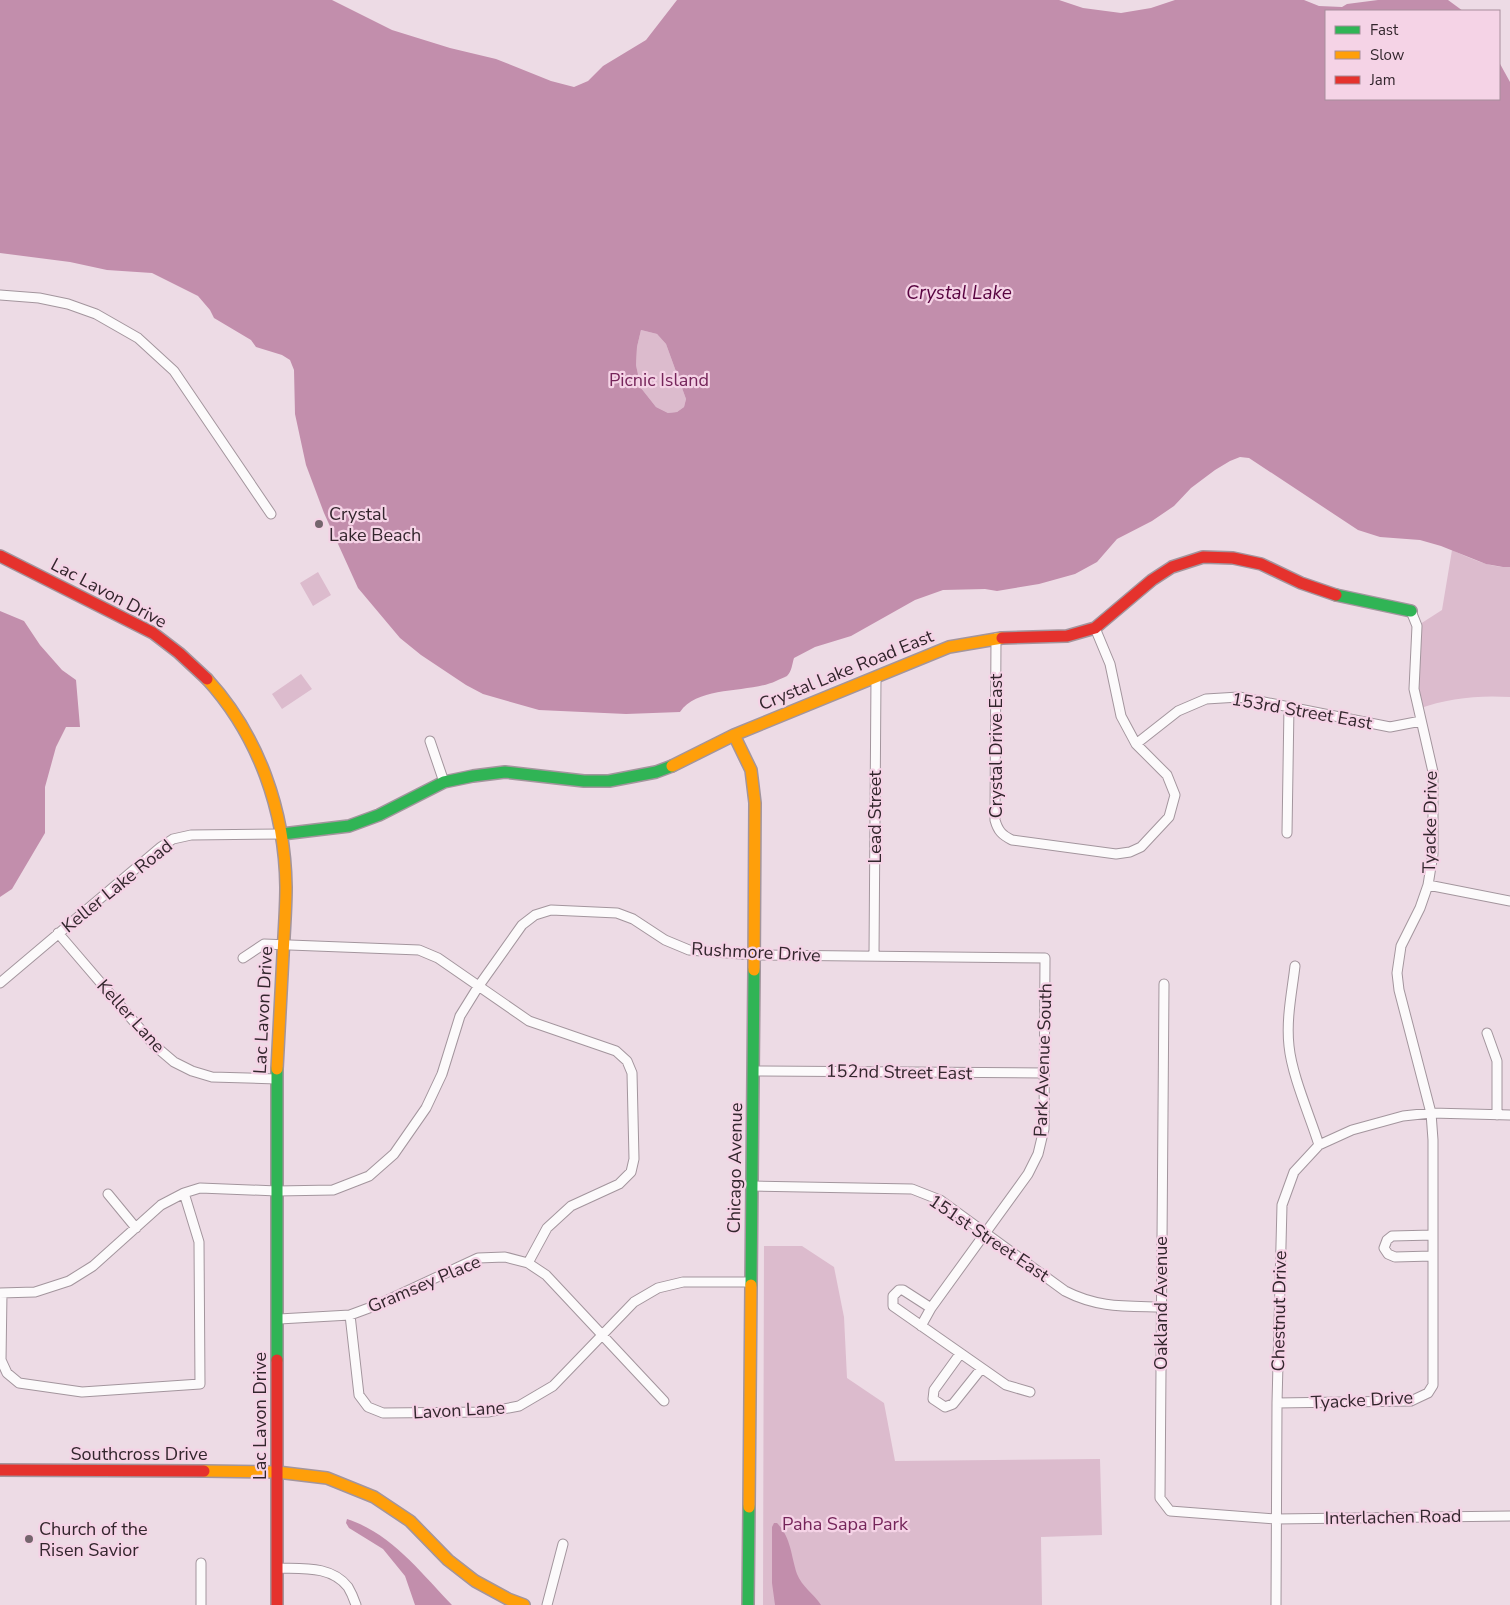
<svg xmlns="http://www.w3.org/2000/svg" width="1510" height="1605" font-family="'Nunito Sans',sans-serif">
	<rect width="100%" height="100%" fill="#eddbe5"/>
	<path fill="#dcbbcd" d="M 641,330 L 657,334 L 666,344 L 686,399 L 684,407 L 677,412 L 668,413 L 656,407 L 641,388 L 636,365 L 637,347 Z
		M 1452,550 C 1470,558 1490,568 1510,567 L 1510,697 C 1478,695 1448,698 1418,709 L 1417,626 L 1442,610 Z
		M 318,572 L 331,595 L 313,606 L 300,583 Z
		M 301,674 L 312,689 L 282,709 L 272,694 Z
		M 764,1246 L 802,1246 L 834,1267 L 844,1317 L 847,1378 L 884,1403 L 895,1461 L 1100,1459 L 1102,1535 L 1041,1537 L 1042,1605 L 763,1605 Z"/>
	<path fill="#c28eac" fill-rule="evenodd" d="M 0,0 L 332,0 L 392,30 L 450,48 L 496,59 L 551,81 L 574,87 L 588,81 L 603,66 L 646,40 L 677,0 L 1059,0 L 1083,8 L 1121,13 L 1151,8 L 1175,0 L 1304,0 L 1319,6 L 1342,7 L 1347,4 L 1378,0 L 1448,0 L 1463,11 L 1326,11 L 1326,99 L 1499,99 L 1499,62 L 1510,82 L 1510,567 L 1503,567 L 1486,564 L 1441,546 L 1420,540 L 1380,537 L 1358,530 L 1249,458 L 1240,457 L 1230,461 L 1215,470 L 1191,488 L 1174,506 L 1152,521 L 1117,539 L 1097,562 L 1075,574 L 1039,584 L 997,591 L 985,589 L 943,590 L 915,600 L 851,636 L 815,647 L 794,658 C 792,664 792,671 787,676 C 784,678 779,679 776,681 C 748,694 699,685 680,712 L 626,714 L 539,710 L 483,694 L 466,685 L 421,655 L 400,638 L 358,588 L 324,513 L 306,465 L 295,414 L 294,370 L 290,360 L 282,355 L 256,347 L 251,340 L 214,318 L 210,310 L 198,296 L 152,273 L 107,270 L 70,262 L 0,253 ZM 641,330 L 657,334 L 666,344 L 686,399 L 684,407 L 677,412 L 668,413 L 656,407 L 641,388 L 636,365 L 637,347 Z
		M 0,611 L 24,621 L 40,645 L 62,670 L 76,680 L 80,727 L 66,727 L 56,747 L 45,787 L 45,833 L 12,889 L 0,897 Z
		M 347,1519 C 391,1533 421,1573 452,1605 L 415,1605 L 405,1576 L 383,1549 L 349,1528 L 346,1523 Z
		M 774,1523 L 777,1523 C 791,1537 791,1556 797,1574 C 802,1587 814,1594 821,1605 L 775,1605 L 772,1583 L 772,1527 Z"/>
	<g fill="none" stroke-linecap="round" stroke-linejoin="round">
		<defs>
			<path id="street" d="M 0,295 L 39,298 L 68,304 L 96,314 L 138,338 L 174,371 L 271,514
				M 996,638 L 995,820 C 998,831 1002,835 1012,840 L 1116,854 L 1130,852 L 1141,847 L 1169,817 L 1175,795 L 1167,775 L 1136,744 L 1121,716 L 1110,664 L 1095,628
				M 430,741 L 444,782
				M 1136,744 L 1178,711 L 1206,699 L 1239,697 L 1390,727 L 1421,721
				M 1287,833 L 1289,706
				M 1428,885 L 1510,901
				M 58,933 L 154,1045 L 174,1062 L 192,1071 L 212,1077 L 277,1079
				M 874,956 L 876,677
				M 243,958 L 264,944 L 419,950 L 438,958 L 529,1021 L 616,1051 L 627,1061 L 632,1073 L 634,1159 L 631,1172 L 619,1184 L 571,1206 L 547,1228 L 528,1263
				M 1295,966 C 1292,992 1286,1019 1289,1046 C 1292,1076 1310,1116 1319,1145
				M 0,983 L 161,847 L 173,839 L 191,835 L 282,834
				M 1164,984 L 1160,1498 L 1170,1511 L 1276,1519 L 1510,1516
				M 1487,1033 L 1497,1061 L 1497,1115
				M 753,1071 L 1044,1073
				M 752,1186 L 912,1189 L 940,1200 L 1065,1291 C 1098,1308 1125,1306 1161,1307
				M 108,1194 L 136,1228
				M 1432,1256 L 1395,1257 L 1388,1254 L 1384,1248 L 1387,1240 L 1392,1236 L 1433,1235
				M 0,1293 L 35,1292 L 69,1281 L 93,1266 L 161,1205 L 184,1193 L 200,1188 L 277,1191 L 333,1190 L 369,1176 L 394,1154 L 426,1108 L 442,1074 L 460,1016 L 478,987 L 522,925 L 535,915 L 551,910 L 617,913 L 633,919 L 665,940 L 689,950 L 754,955 L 1045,958 L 1044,1129 L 1038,1154 L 1028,1174 L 931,1308 L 921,1326
				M 2,1293 L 1,1360 L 7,1373 L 19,1383 L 82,1392 L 200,1384 L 199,1242 L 184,1193
				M 931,1308 L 903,1290 L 899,1290 L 893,1296 L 893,1306 L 1006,1385 L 1030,1392
				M 350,1315 L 359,1395 L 368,1407 L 383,1413 L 488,1412 L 519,1406 L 553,1386 L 634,1302 L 658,1288 L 683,1282 L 751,1282
				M 277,1322 L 279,1319 L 350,1315 L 377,1305 L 478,1258 L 505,1257 L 528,1263 L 546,1275 L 664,1401
				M 960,1354 L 934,1390 L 933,1399 L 945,1407 L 953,1404 L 981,1369
				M 1277,1403 L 1411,1401 L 1428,1393 L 1433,1385 L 1433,1140 L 1431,1113 L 1399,990 L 1397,973 L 1401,946 L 1420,908 L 1428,885 L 1433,854 L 1433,772 L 1414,689 L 1417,626 L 1411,611
				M 201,1563 L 201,1605
				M 277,1568 C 301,1569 331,1565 348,1587 C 351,1592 354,1599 356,1605
				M 547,1605 L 563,1544
				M 1276,1605 L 1277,1403 L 1282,1205 L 1294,1172 L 1319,1145 L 1352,1130 L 1403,1116 L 1431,1113 L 1510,1115"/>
			<path id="fast" d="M 1336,595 L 1411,611
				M 282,834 L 349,826 L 379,815 L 444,782 L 473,776 L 505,772 L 584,781 L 609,781 L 656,772 L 672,766
				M 751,1285 L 754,970
				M 277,1360 L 277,1069
				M 748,1605 L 749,1507"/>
			<path id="slow" d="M 207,679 C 259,736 285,811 286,887 C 286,910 284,933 283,955 C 281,993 279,1031 277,1069
				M 734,735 L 751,770 L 755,803 L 754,970
				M 672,766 L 734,735 L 949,647 L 1002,638
				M 204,1471 L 277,1472 L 327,1478 L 374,1497 L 410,1521 L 448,1560 L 475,1581 L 508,1599 L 524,1605
				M 749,1507 L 751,1285"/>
			<path id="jam" d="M 0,556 L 153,633 L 179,653 L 207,679
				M 1002,638 L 1067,636 L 1095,628 L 1152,580 L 1172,567 L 1203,557 L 1233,558 L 1261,564 L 1301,583 L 1336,595
				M 277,1360 L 277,1605
				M 0,1470 L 204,1471"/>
		</defs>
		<use href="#street" stroke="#a3959d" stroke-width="11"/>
		<use href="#fast" stroke="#a3959d" stroke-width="14"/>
		<use href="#slow" stroke="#a3959d" stroke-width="14"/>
		<use href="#jam" stroke="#a3959d" stroke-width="14"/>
		<use href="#street" stroke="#fcfafb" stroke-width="9"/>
		<use href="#fast" stroke="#30b455" stroke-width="11"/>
		<use href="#slow" stroke="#ff9f0a" stroke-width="11"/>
		<use href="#jam" stroke="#e5322d" stroke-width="11"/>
	</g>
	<g fill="#74656d" stroke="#f5d3e6" stroke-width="2">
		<circle cx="319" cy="524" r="5"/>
		<circle cx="29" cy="1539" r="5"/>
	</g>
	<g text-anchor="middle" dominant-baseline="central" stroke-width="4.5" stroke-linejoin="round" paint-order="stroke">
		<g font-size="18" fill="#75255a" stroke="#f5d3e6">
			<text x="659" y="380">Picnic Island</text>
			<text x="845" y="1524">Paha Sapa Park</text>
		</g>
		<g font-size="18" fill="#33262d" stroke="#f5d3e6" text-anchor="start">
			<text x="329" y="514">Crystal<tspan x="329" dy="21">Lake Beach</tspan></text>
			<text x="39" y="1529">Church of the<tspan x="39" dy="21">Risen Savior</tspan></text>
		</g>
		<g font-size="18" fill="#33262d" stroke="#f5d3e6">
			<text transform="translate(109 593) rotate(28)">Lac Lavon Drive</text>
			<text transform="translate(846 670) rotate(-22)">Crystal Lake Road East</text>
			<text transform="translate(1302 711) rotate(10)">153rd Street East</text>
			<text transform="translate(996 746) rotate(-90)">Crystal Drive East</text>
			<text transform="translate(875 817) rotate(-90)">Lead Street</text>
			<text transform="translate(1430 822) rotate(-89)">Tyacke Drive</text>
			<text transform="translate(117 886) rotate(-39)">Keller Lake Road</text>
			<text transform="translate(756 952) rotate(3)">Rushmore Drive</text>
			<text transform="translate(263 1010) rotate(-87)">Lac Lavon Drive</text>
			<text transform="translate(131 1016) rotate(48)">Keller Lane</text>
			<text transform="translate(1043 1060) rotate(-88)">Park Avenue South</text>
			<text transform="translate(899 1072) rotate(1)">152nd Street East</text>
			<text transform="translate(735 1168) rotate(-89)">Chicago Avenue</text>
			<text transform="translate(989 1238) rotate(34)">151st Street East</text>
			<text transform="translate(424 1284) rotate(-23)">Gramsey Place</text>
			<text transform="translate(1161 1303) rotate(-90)">Oakland Avenue</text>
			<text transform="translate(1279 1311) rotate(-89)">Chestnut Drive</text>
			<text transform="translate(1362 1400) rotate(-3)">Tyacke Drive</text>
			<text transform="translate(459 1410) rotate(-3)">Lavon Lane</text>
			<text transform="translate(260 1416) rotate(-90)">Lac Lavon Drive</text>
			<text x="139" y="1454">Southcross Drive</text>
			<text transform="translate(1393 1517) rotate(-1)">Interlachen Road</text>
		</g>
		<g font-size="19" font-style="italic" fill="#580440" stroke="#f5d3e6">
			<text x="959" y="293">Crystal Lake</text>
		</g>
	</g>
	<rect x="1325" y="10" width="175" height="90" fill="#f5d3e6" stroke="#a78e9c"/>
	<rect x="1335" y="26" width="25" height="8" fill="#30b455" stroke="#a78e9c"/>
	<text x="1370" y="35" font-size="15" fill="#33262d">Fast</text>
	<rect x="1335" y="51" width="25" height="8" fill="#ff9f0a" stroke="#a78e9c"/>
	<text x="1370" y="60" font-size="15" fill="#33262d">Slow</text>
	<rect x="1335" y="76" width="25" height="8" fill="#e5322d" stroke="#a78e9c"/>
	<text x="1370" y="85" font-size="15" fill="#33262d">Jam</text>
</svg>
